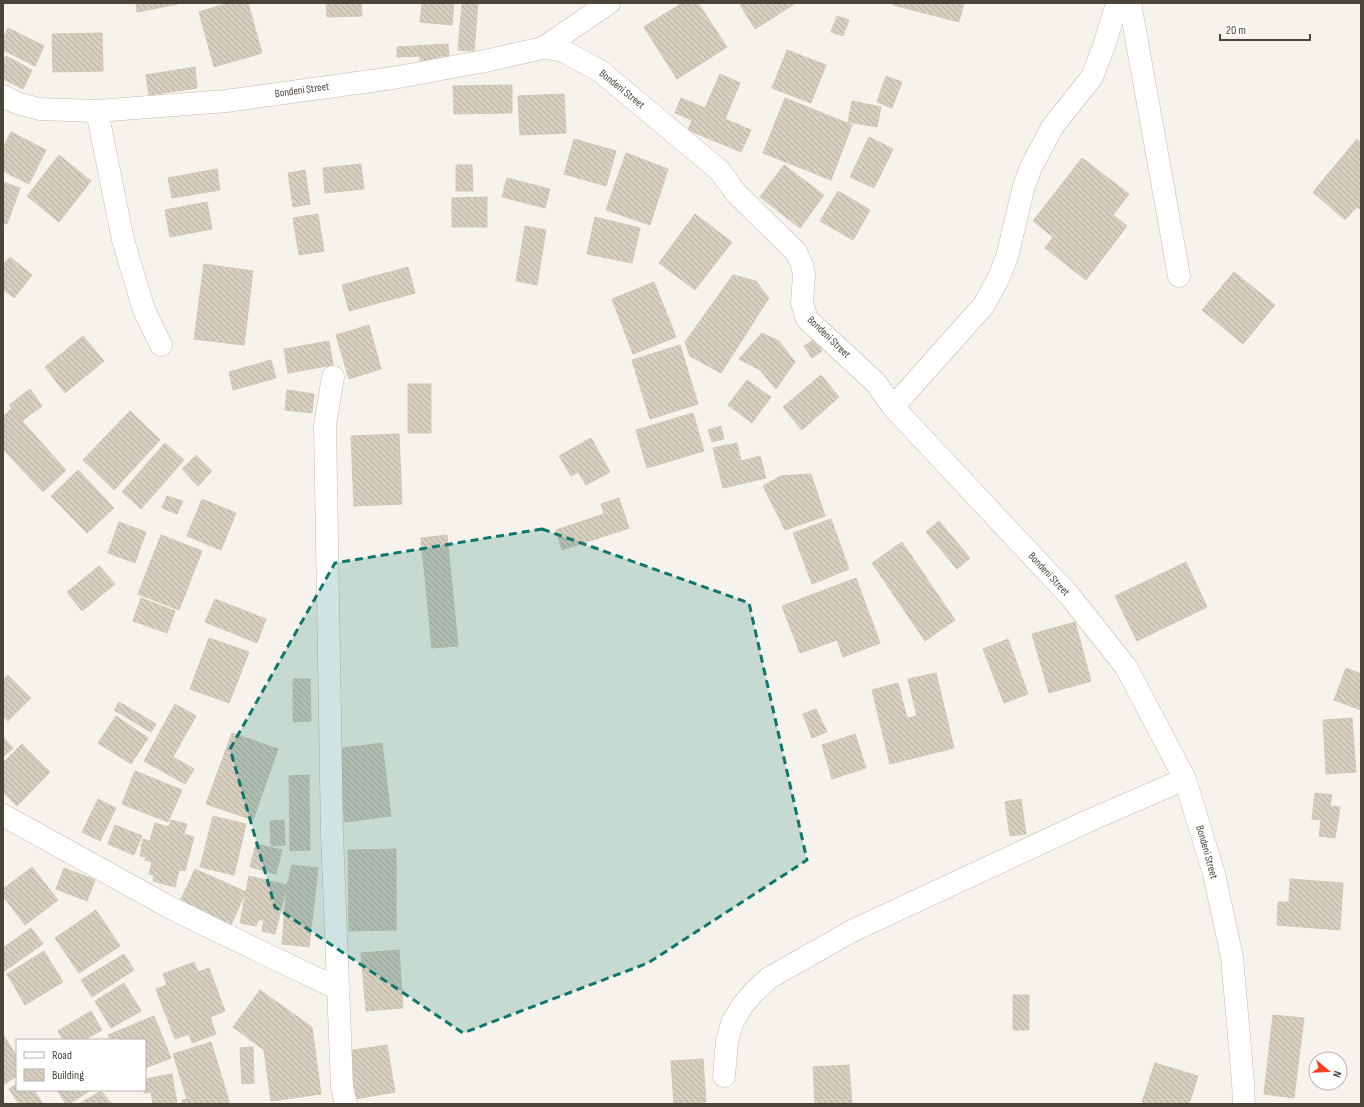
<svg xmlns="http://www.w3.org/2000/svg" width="1364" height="1107" font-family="'Sofia Sans Condensed',sans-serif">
	<defs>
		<pattern id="building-back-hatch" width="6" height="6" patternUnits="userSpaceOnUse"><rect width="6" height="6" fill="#d8cfc1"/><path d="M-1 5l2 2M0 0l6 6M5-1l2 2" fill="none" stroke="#b1aa9e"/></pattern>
	</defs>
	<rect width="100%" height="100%" fill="#f6f3ec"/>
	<path fill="url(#building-back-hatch)" stroke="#d3c7b4" d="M 136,3 L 177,3 L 178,4 L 137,12 Z
		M 229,3 L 248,3 L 262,53 L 214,67 L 199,12 Z
		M 326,3 L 361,3 L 362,16 L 327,17 Z
		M 422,3 L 454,3 L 452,25 L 420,22 Z
		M 462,3 L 478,3 L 474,51 L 458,50 Z
		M 682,3 L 698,3 L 727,47 L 677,79 L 644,27 Z
		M 739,3 L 796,3 L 755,29 Z
		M 894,3 L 964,3 L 959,22 L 893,5 Z
		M 837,16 L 849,20 L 843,36 L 831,32 Z
		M 8,28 L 44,46 L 35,66 L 3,50 L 3,40 Z
		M 102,33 L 103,71 L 53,72 L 52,34 Z
		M 448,44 L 449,56 L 440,56 L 441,67 L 421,68 L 420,56 L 397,57 L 397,47 Z
		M 787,50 L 826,65 L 811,103 L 772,88 Z
		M 6,56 L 32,70 L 23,89 L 3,79 L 3,63 Z
		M 195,67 L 197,88 L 149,95 L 146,75 Z
		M 720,74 L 740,83 L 725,119 L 751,130 L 741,152 L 688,130 L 692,120 L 675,113 L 681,98 L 705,108 Z
		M 886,76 L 902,82 L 892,108 L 877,102 Z
		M 512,85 L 512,113 L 454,114 L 453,86 Z
		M 564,94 L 566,133 L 520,135 L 518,96 Z
		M 785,98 L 852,125 L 831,180 L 763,153 Z
		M 852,101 L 881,107 L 877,127 L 848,122 Z
		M 11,132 L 46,150 L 29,184 L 3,171 L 3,148 Z
		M 869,137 L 893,149 L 874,188 L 850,177 Z
		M 574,139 L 616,151 L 606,186 L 564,174 Z
		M 1357,139 L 1361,143 L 1361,210 L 1357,207 L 1345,220 L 1313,192 Z
		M 626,153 L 668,169 L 650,225 L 606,210 Z
		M 59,155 L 91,181 L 59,222 L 27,196 Z
		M 1082,158 L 1129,194 L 1113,215 L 1127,226 L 1086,280 L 1045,248 L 1053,237 L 1033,221 Z
		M 361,164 L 364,189 L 325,193 L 323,168 Z
		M 456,165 L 472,165 L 473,191 L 456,191 Z
		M 784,165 L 824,195 L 800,228 L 760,197 Z
		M 217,169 L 220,190 L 172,198 L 168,178 Z
		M 305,170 L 310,204 L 293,207 L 288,173 Z
		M 507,178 L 550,189 L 545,208 L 502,197 Z
		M 3,182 L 20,188 L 7,224 L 3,223 Z
		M 838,191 L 870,210 L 853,240 L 820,221 Z
		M 487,197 L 487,227 L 452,227 L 452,198 Z
		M 207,202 L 212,229 L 170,237 L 165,210 Z
		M 318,214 L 324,251 L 299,255 L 293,218 Z
		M 695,214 L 732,242 L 695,290 L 659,263 Z
		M 595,217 L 640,228 L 632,263 L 587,254 Z
		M 525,226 L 546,230 L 537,285 L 516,281 Z
		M 10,257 L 32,275 L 14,298 L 3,289 L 3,265 Z
		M 204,264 L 253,271 L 244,345 L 194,339 Z
		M 408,267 L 415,293 L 349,311 L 342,285 Z
		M 1234,272 L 1275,305 L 1243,344 L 1202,310 Z
		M 733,275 L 756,281 L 769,298 L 721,373 L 690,356 L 685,342 Z
		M 654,282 L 676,337 L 633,354 L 612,299 Z
		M 369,325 L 381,369 L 349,379 L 336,335 Z
		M 762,333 L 779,341 L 795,362 L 776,389 L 760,370 L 739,359 Z
		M 83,336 L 104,361 L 65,393 L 45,367 Z
		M 815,339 L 822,351 L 812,358 L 804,346 Z
		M 329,341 L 333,365 L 288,373 L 284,349 Z
		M 680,345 L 698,404 L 650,419 L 632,360 Z
		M 271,360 L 276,378 L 233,390 L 229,372 Z
		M 821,375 L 839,397 L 802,430 L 783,407 Z
		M 747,380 L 771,397 L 752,423 L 728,405 Z
		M 408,384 L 431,384 L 431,433 L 408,433 Z
		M 30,389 L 42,406 L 22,421 L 9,405 Z
		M 287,390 L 314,394 L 312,413 L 285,410 Z
		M 11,409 L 66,470 L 43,492 L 3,449 L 3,417 Z
		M 130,411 L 160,440 L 114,490 L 83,460 Z
		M 693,413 L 704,451 L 647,468 L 636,430 Z
		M 721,426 L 724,439 L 712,442 L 708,430 Z
		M 399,434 L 402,504 L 354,506 L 351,436 Z
		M 591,438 L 610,472 L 586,485 L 578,472 L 571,476 L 559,456 Z
		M 165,443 L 184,460 L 141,509 L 122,492 Z
		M 737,443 L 741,461 L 760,456 L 766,478 L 723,488 L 713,448 Z
		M 196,455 L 212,471 L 198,486 L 182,469 Z
		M 78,470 L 114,508 L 87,533 L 51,496 Z
		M 811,474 L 825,516 L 785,530 L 763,486 L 781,476 Z
		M 167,496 L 183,501 L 177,514 L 162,508 Z
		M 619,498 L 629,528 L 562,550 L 556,530 L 604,514 L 601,504 Z
		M 202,499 L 236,513 L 221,550 L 187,536 Z
		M 831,519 L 849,569 L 812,584 L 793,533 Z
		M 939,521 L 970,558 L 957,569 L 926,532 Z
		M 119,522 L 146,532 L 135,563 L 108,553 Z
		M 161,535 L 202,551 L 179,610 L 138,594 Z
		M 447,535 L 458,646 L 432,648 L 421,538 Z
		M 902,542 L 955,620 L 925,641 L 872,563 Z
		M 1186,562 L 1207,607 L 1137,641 L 1115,596 Z
		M 99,566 L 115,584 L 82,611 L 67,592 Z
		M 856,578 L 880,643 L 843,657 L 837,640 L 800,653 L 782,606 Z
		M 141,598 L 175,611 L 167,633 L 133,621 Z
		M 215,599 L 266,619 L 257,643 L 205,622 Z
		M 1075,622 L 1091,681 L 1049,693 L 1032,634 Z
		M 209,638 L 249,652 L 229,703 L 190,689 Z
		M 1008,639 L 1028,694 L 1004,703 L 983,649 Z
		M 1346,668 L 1361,674 L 1361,710 L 1334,700 Z
		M 936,673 L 954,748 L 890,764 L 872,690 L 898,683 L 907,718 L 917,716 L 908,679 Z
		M 8,675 L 31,698 L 8,721 L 3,716 L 3,680 Z
		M 293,679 L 310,679 L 311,721 L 293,722 Z
		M 119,702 L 156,724 L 151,732 L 114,710 Z
		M 175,704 L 196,716 L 173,757 L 194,769 L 185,784 L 144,761 Z
		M 816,709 L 827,732 L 812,738 L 803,714 Z
		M 116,716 L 148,738 L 131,764 L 98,743 Z
		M 1352,718 L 1356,772 L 1326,774 L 1323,720 Z
		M 232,733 L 278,749 L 253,820 L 206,804 Z
		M 855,734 L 866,768 L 832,779 L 822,745 Z
		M 3,737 L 13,748 L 3,757 Z
		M 382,743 L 391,816 L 345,822 L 336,749 Z
		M 22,744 L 50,772 L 17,806 L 3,792 L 3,763 Z
		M 135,771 L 182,790 L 168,822 L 122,804 Z
		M 309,775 L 310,850 L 290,851 L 289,776 Z
		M 1315,793 L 1332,795 L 1330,806 L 1340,807 L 1335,838 L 1319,836 L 1321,820 L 1312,819 Z
		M 98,799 L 116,808 L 100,841 L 82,832 Z
		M 1021,799 L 1026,834 L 1010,836 L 1005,802 Z
		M 213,816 L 246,824 L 234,875 L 200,867 Z
		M 171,820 L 187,824 L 184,834 L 194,837 L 185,871 L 179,870 L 175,887 L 153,881 L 154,875 L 149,874 L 152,862 L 145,860 L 146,857 L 140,856 L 142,847 L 141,847 L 143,839 L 150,841 L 155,823 L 169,827 Z
		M 284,820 L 285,845 L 271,846 L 270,821 Z
		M 115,825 L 142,836 L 134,855 L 108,844 Z
		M 256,844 L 282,850 L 276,874 L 250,867 Z
		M 396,849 L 396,930 L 349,931 L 348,850 Z
		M 292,865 L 318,868 L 309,947 L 282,944 L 287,885 Z
		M 32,867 L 58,900 L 25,925 L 3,896 L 3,889 Z
		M 64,868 L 95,880 L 87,901 L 56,889 Z
		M 195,869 L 246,892 L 229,929 L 178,906 Z
		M 249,876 L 287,885 L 275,934 L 262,931 L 264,920 L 258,920 L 256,926 L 240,923 Z
		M 1290,879 L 1343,883 L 1340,930 L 1277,925 L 1278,902 L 1289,902 Z
		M 96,910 L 120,946 L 79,973 L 55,938 Z
		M 31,928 L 43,944 L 3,972 L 3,948 Z
		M 399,950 L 403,1008 L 366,1011 L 361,953 Z
		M 44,951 L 63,982 L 25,1005 L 7,974 Z
		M 124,954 L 134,970 L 92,997 L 81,980 Z
		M 194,962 L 198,972 L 209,968 L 225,1011 L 210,1017 L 216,1034 L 192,1043 L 189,1034 L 175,1039 L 156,989 L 167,985 L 163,974 Z
		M 124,983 L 141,1011 L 111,1028 L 95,1001 Z
		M 260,990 L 312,1027 L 321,1094 L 271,1101 L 264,1050 L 233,1027 Z
		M 1013,995 L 1029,995 L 1029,1030 L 1013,1030 Z
		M 91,1011 L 102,1030 L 84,1040 L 63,1040 L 58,1031 Z
		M 1273,1015 L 1304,1018 L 1294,1098 L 1264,1094 Z
		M 154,1016 L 171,1058 L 145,1068 L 145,1040 L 110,1040 L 108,1035 Z
		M 3,1034 L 17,1057 L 17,1076 L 3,1085 Z
		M 211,1042 L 230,1104 L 183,1104 L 182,1100 L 187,1099 L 173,1054 Z
		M 387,1045 L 395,1092 L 355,1099 L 347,1051 Z
		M 253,1047 L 254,1083 L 242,1084 L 240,1048 Z
		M 703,1059 L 706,1102 L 674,1104 L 671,1061 Z
		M 1155,1063 L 1198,1076 L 1189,1104 L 1148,1104 L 1142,1102 Z
		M 849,1065 L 852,1104 L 815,1104 L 813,1067 Z
		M 172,1074 L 177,1104 L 153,1104 L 151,1092 L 144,1093 L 145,1079 Z
		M 17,1084 L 17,1090 L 34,1090 L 43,1104 L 19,1104 L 9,1089 Z
		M 57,1090 L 91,1090 L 69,1104 L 66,1104 Z
		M 101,1091 L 112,1104 L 79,1104 Z"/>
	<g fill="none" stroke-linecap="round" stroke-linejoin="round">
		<defs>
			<path id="street" d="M 1130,3 L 1179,276
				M 543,48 L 609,3
				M 3,96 L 17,103 L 39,109 L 97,111 L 226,101 L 393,78 L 485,61 L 543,48 L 554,49 L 565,52 L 600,71 L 719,170 L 736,193 L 796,252 L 802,265 L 804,274 L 802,303 L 807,319 L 876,383 L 893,407 L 1069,595 L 1126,667 L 1185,779 L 1214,874 L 1232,957 L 1243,1082 L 1244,1104
				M 97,111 L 123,240 L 144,310 L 161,345
				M 333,377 L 325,425 L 332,833 L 342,1087 L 346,1104
				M 893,407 L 984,305 L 999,277 L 1007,257 L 1024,186 L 1031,167 L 1053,126 L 1092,77 L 1104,46 L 1117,3
				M 3,815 L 169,907 L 261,952 L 339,989
				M 724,1076 L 727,1041 L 732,1023 L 742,1006 L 753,993 L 769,978 L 852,931 L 1088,821 L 1185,779"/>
		</defs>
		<use href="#street" stroke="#c2bbae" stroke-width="23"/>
		<use href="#street" stroke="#fff" stroke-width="22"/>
	</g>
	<path fill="#0f766e" fill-opacity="0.2" stroke="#0f766e" stroke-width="3" stroke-dasharray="8 5" stroke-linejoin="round" d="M 542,529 L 749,603 L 807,860 L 648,963 L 463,1033 L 275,907 L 230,749 L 335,563 Z"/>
	<g text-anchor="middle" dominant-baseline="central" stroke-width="4" stroke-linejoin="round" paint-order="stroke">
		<g font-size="11" fill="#4b4439" stroke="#fff">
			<text transform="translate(622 89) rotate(39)">Bondeni Street</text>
			<text transform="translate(302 90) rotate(-8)">Bondeni Street</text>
			<text transform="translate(829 337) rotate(44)">Bondeni Street</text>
			<text transform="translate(1049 574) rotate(47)">Bondeni Street</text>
			<text transform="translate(1207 852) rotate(74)">Bondeni Street</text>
		</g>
	</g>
	<rect width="1364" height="1107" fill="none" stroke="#4b4439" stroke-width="8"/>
	<rect x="16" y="1039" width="130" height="52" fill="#ffffff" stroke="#b7b4b0"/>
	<rect x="24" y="1052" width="20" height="6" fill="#ffffff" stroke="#b7b4b0"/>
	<text x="52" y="1059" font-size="12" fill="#4b4439">Road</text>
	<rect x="24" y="1069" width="20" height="12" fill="url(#building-back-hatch)" stroke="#b7b4b0"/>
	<text x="52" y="1079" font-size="12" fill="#4b4439">Building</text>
	<g transform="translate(1328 1071) rotate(109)"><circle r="19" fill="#ffffff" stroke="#b7b4b0"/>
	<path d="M0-3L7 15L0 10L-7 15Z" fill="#fc3f1d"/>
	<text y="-6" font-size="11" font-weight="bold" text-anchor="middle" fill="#4b4439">N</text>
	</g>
	<path d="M1220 34v6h90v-6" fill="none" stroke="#4b4439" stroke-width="2"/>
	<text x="1226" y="34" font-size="12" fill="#4b4439" stroke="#ffffff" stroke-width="3" paint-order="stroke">20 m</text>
</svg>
